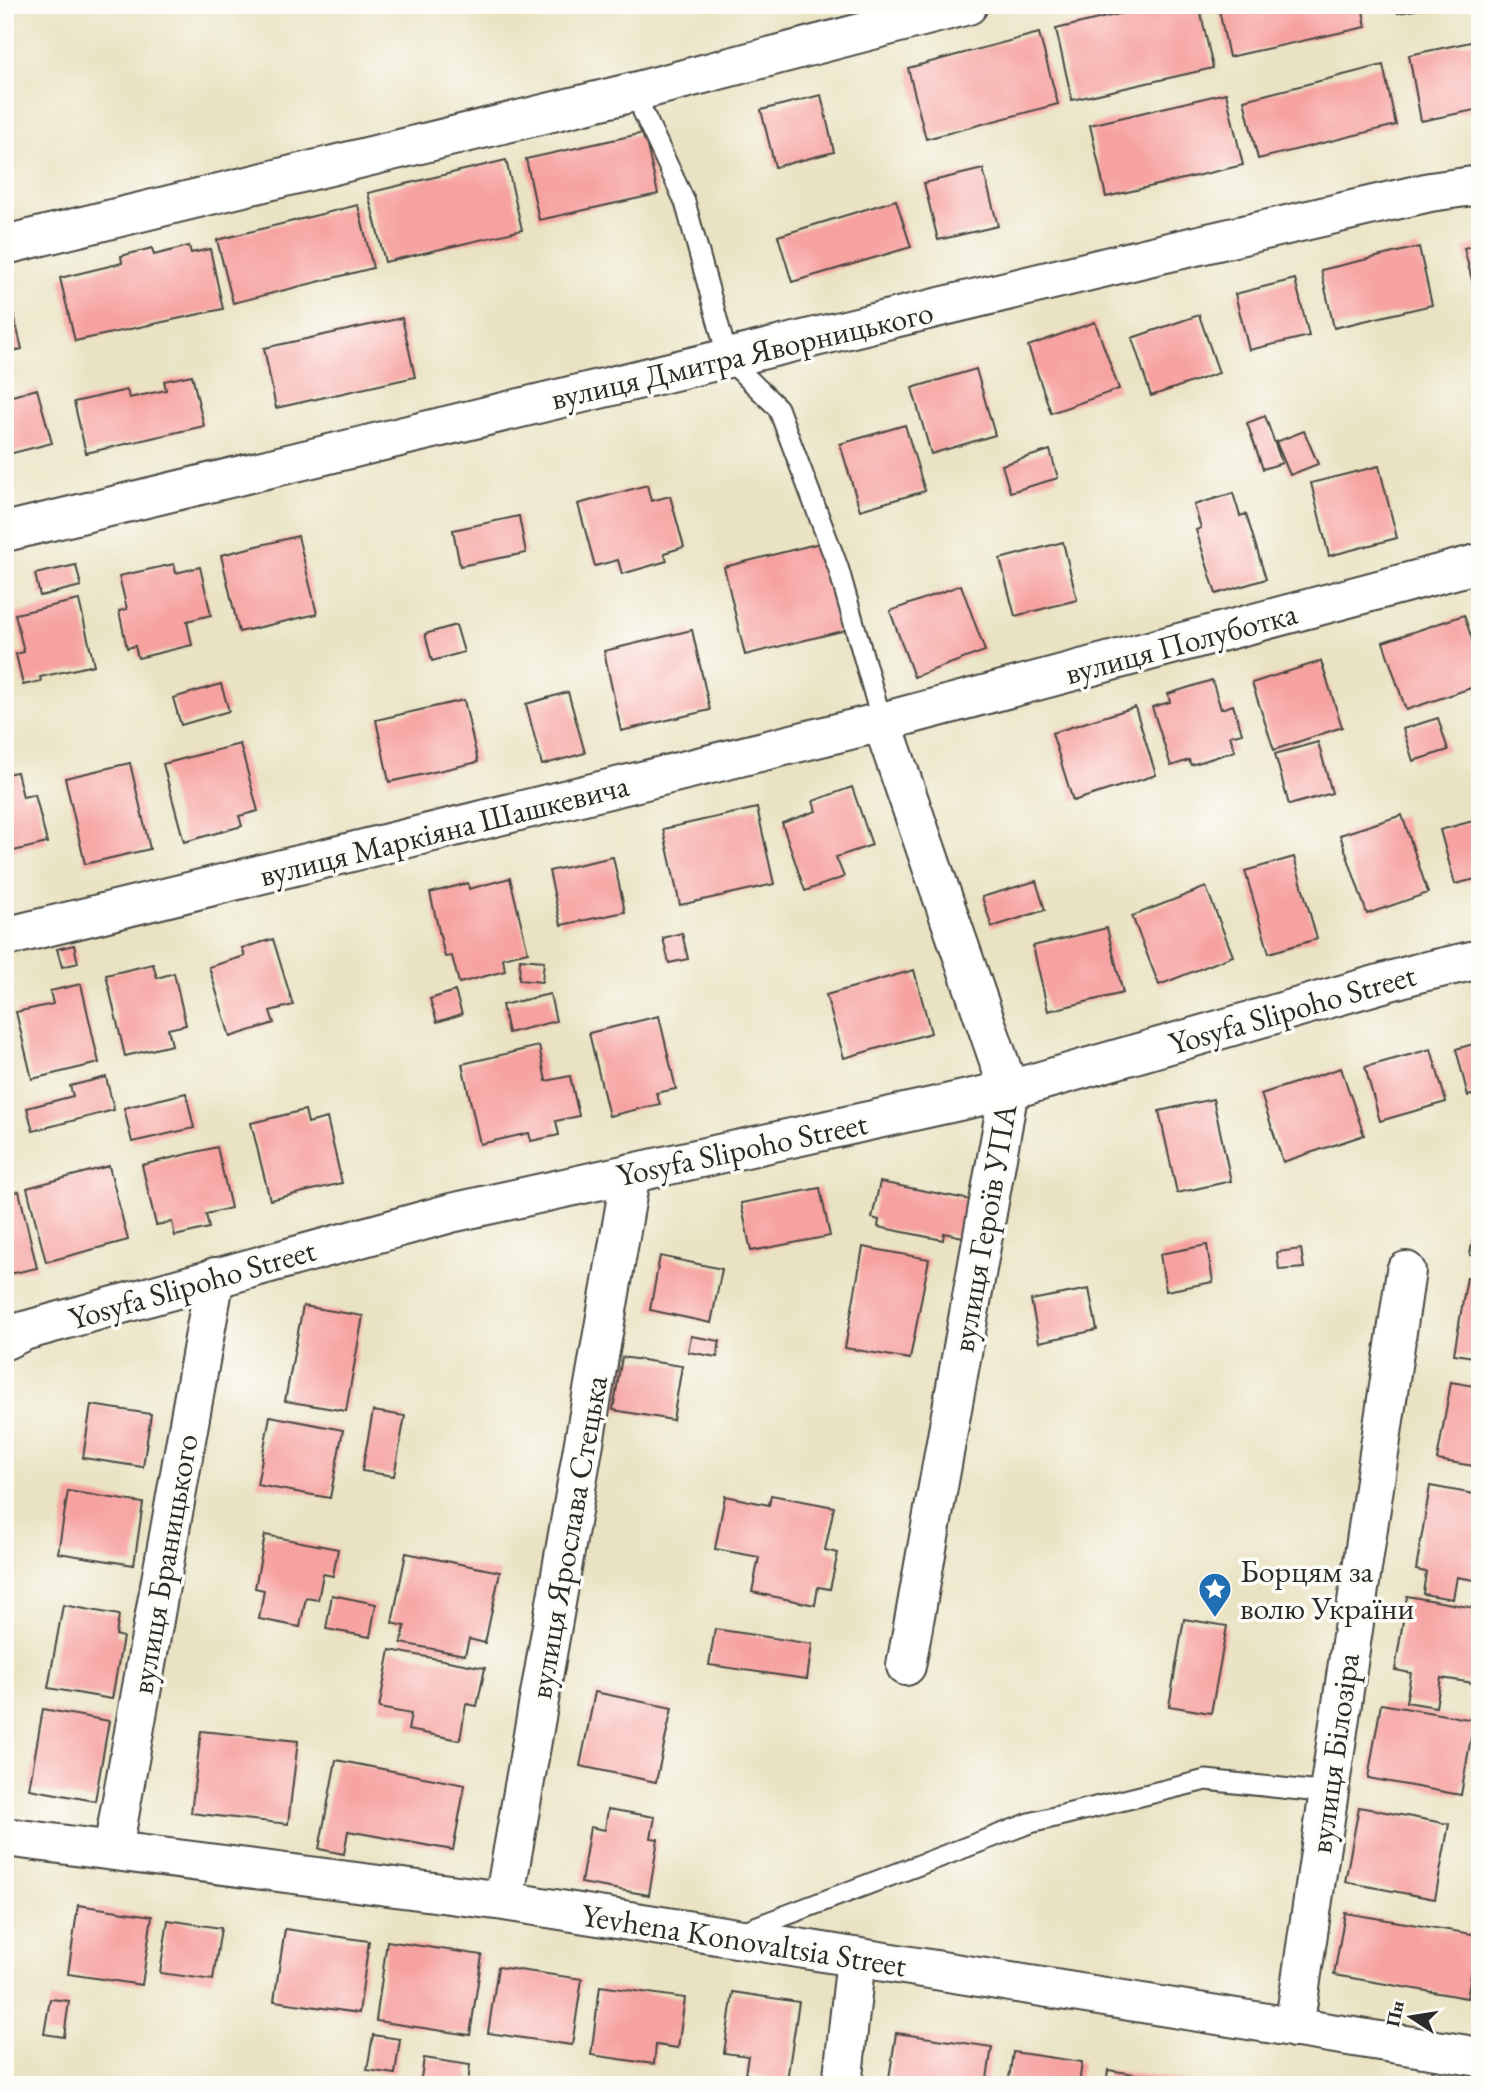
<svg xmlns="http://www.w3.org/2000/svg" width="1485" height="2090" font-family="'EB Garamond',serif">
	<rect width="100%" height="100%" fill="#fdfcf7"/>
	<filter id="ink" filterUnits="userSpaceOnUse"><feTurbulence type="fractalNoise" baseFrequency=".0143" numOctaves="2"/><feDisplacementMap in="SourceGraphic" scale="14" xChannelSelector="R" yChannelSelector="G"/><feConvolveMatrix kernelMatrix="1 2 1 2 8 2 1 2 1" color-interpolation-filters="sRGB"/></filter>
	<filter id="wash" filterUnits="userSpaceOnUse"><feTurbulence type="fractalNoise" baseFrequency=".00686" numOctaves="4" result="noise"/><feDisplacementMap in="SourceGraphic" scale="28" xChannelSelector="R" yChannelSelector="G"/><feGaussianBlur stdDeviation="1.57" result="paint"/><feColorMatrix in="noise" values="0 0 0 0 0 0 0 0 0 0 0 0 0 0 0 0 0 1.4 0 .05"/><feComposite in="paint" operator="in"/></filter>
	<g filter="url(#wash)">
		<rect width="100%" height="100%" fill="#e9e3c3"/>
		<g id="blocks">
			<path fill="#f6a2a0" d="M 240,5 L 260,5 L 261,9 L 240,11 Z
				M 1157,5 L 1199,5 L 1213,68 L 1072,100 L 1056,29 Z
				M 1218,5 L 1362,5 L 1366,27 L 1229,57 Z
				M 1396,5 L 1431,5 L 1431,7 L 1398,13 Z
				M 1039,33 L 1058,104 L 926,139 L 908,68 Z
				M 1480,40 L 1480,109 L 1421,121 L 1409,55 Z
				M 1383,65 L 1396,125 L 1258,159 L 1244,100 Z
				M 1226,93 L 1243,165 L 1106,197 L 1090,125 Z
				M 821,95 L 834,152 L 775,167 L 761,110 Z
				M 644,133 L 658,194 L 539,220 L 526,159 Z
				M 506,160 L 522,230 L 385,262 L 368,193 Z
				M 983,169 L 998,226 L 938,240 L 924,183 Z
				M 896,200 L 911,247 L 792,282 L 778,236 Z
				M 358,205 L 373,268 L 233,303 L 217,240 Z
				M 1480,244 L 1480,300 L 1477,300 L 1464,248 Z
				M 189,246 L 191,253 L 210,249 L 223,309 L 75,341 L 60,278 L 122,263 L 121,256 L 152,248 L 154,255 Z
				M 1419,247 L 1432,305 L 1334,328 L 1321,270 Z
				M 1295,279 L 1309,336 L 1249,350 L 1235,294 Z
				M 8,291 L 22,349 L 5,353 L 5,292 Z
				M 1199,315 L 1219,373 L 1151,396 L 1132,338 Z
				M 402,318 L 415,377 L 276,408 L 264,348 Z
				M 1095,322 L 1119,389 L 1051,413 L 1028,346 Z
				M 976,369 L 995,435 L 931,454 L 912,388 Z
				M 192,375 L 204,426 L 86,453 L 74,402 L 127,390 L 129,398 L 166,390 L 164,381 Z
				M 37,389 L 52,443 L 5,455 L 5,398 Z
				M 1265,416 L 1282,463 L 1263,469 L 1247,423 Z
				M 905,425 L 925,491 L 860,510 L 840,444 Z
				M 1304,431 L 1318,464 L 1290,475 L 1276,442 Z
				M 1050,450 L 1058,478 L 1010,492 L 1002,465 Z
				M 1379,466 L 1397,538 L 1329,556 L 1311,483 Z
				M 647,485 L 651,501 L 670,496 L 684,547 L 664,553 L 667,561 L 622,574 L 618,560 L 595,566 L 578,504 Z
				M 1233,493 L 1240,516 L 1246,514 L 1266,579 L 1216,594 L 1196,530 L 1201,528 L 1194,505 Z
				M 519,516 L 526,553 L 460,566 L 453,530 Z
				M 298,536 L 317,614 L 239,632 L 221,555 Z
				M 824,542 L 846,630 L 745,655 L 724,567 Z
				M 1063,542 L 1077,600 L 1015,616 L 1000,559 Z
				M 174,564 L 176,573 L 200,567 L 211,615 L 187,621 L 192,645 L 138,658 L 135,646 L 127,648 L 119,611 L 127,609 L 119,576 Z
				M 76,565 L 81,586 L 40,596 L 35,574 Z
				M 961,585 L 985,651 L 914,677 L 890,611 Z
				M 79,600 L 94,665 L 40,677 L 41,681 L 23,685 L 16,654 L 24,652 L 15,614 Z
				M 1464,615 L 1480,664 L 1480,685 L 1406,710 L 1383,642 Z
				M 456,625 L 464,652 L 432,661 L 425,634 Z
				M 692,630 L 710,710 L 621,731 L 604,651 Z
				M 1321,661 L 1342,727 L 1274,750 L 1252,683 Z
				M 1212,680 L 1221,709 L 1233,705 L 1242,733 L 1230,736 L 1235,751 L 1191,765 L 1189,760 L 1171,766 L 1152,707 L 1170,702 L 1168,694 Z
				M 221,684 L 229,711 L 181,725 L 173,698 Z
				M 568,692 L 585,753 L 542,765 L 526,704 Z
				M 464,700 L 478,762 L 389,782 L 376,720 Z
				M 1135,707 L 1156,775 L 1073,801 L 1052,733 Z
				M 1438,718 L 1448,750 L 1413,761 L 1403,729 Z
				M 1318,742 L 1332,793 L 1289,805 L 1275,754 Z
				M 240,744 L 258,811 L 239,816 L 242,826 L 184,842 L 163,764 Z
				M 130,763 L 150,849 L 85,864 L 65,778 Z
				M 17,772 L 23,797 L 35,794 L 47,843 L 5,853 L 5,774 Z
				M 852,787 L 872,845 L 836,857 L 844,877 L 805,891 L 782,823 L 816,811 L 813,801 Z
				M 757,808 L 774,884 L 680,905 L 663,829 Z
				M 1402,815 L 1428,893 L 1367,914 L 1340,835 Z
				M 1480,819 L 1480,878 L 1455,884 L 1440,830 Z
				M 613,857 L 625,912 L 561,925 L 549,871 Z
				M 1294,857 L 1317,939 L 1269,953 L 1245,871 Z
				M 510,878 L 528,952 L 503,958 L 505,971 L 459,983 L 452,956 L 445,957 L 430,893 L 468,883 L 469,889 Z
				M 1036,881 L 1045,910 L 992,927 L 982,897 Z
				M 1206,887 L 1233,956 L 1159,985 L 1132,916 Z
				M 1107,928 L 1123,993 L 1048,1011 L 1033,946 Z
				M 682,933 L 688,959 L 669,963 L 663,938 Z
				M 273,939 L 293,1005 L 270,1011 L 274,1023 L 230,1037 L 209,967 L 245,956 L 242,948 Z
				M 74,945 L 78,963 L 62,967 L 57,949 Z
				M 520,959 L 544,961 L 542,982 L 519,980 Z
				M 153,964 L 157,978 L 174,973 L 186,1025 L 168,1029 L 172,1045 L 125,1056 L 106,975 Z
				M 914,970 L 931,1033 L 844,1058 L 826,995 Z
				M 81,984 L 99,1063 L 32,1079 L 16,1012 L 53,1004 L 50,991 Z
				M 455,991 L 462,1014 L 437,1022 L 430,999 Z
				M 550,994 L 556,1021 L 508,1033 L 502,1005 Z
				M 659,1016 L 676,1089 L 656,1093 L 660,1104 L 609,1116 L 589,1033 Z
				M 1480,1042 L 1480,1093 L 1468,1096 L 1456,1049 Z
				M 539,1046 L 546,1081 L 570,1076 L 579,1116 L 556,1121 L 559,1135 L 531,1141 L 529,1133 L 480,1144 L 462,1064 Z
				M 1431,1049 L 1446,1102 L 1380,1121 L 1365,1067 Z
				M 1341,1068 L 1364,1135 L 1283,1162 L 1261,1094 Z
				M 106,1077 L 114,1110 L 33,1131 L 27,1108 L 73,1096 L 70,1086 Z
				M 186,1093 L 194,1128 L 132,1142 L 124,1108 Z
				M 1213,1099 L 1231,1181 L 1177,1193 L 1159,1111 Z
				M 305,1110 L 308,1123 L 327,1118 L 342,1183 L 270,1200 L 251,1123 Z
				M 217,1147 L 231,1208 L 206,1214 L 209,1228 L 175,1236 L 172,1222 L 156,1225 L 142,1165 Z
				M 109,1166 L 128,1240 L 46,1262 L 27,1188 Z
				M 880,1182 L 971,1200 L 963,1237 L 944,1233 L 943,1240 L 878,1227 L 879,1220 L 872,1218 Z
				M 820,1188 L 830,1236 L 751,1251 L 741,1203 Z
				M 19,1191 L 37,1268 L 5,1275 L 5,1195 Z
				M 1478,1206 L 1480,1206 L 1480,1257 L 1470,1255 Z
				M 1207,1245 L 1213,1282 L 1166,1291 L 1160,1254 Z
				M 863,1247 L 929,1259 L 910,1359 L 845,1348 Z
				M 1301,1249 L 1304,1268 L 1279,1270 L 1277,1252 Z
				M 660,1256 L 722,1269 L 711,1323 L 650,1310 Z
				M 1467,1277 L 1480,1279 L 1480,1358 L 1454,1354 Z
				M 1089,1289 L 1097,1330 L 1039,1342 L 1031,1300 Z
				M 303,1306 L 363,1316 L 346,1411 L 285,1401 Z
				M 691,1336 L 720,1341 L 717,1357 L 688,1352 Z
				M 622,1357 L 682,1366 L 673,1420 L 613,1410 Z
				M 1451,1382 L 1480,1387 L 1480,1467 L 1437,1460 Z
				M 91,1405 L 151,1414 L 143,1467 L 83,1458 Z
				M 373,1411 L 405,1416 L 394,1476 L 362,1471 Z
				M 270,1416 L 343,1430 L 330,1498 L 257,1485 Z
				M 1430,1486 L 1480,1495 L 1480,1581 L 1457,1577 L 1453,1599 L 1423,1594 L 1426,1572 L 1416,1570 Z
				M 68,1491 L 143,1503 L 134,1565 L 58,1553 Z
				M 771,1495 L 834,1507 L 825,1550 L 838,1553 L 830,1589 L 818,1587 L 815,1605 L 752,1592 L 759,1557 L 715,1549 L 725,1496 L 769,1505 Z
				M 265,1535 L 338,1549 L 333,1576 L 323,1574 L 318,1600 L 306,1598 L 300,1627 L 259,1619 L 264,1590 L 255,1588 Z
				M 406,1553 L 500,1572 L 485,1643 L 469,1639 L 465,1655 L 401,1643 L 405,1626 L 392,1623 Z
				M 332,1595 L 376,1604 L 370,1637 L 326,1629 Z
				M 1407,1596 L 1480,1609 L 1480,1684 L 1441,1678 L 1436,1707 L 1406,1702 L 1411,1673 L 1395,1670 Z
				M 63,1605 L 119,1615 L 116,1635 L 123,1637 L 112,1699 L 48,1688 Z
				M 1184,1619 L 1227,1626 L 1211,1713 L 1169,1706 Z
				M 715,1629 L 812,1644 L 807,1679 L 709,1665 Z
				M 390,1650 L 485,1668 L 477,1706 L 466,1704 L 460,1740 L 408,1730 L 411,1714 L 379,1708 Z
				M 595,1692 L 672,1708 L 656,1782 L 580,1766 Z
				M 1381,1704 L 1474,1720 L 1461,1795 L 1368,1778 Z
				M 43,1709 L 109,1721 L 95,1801 L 29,1789 Z
				M 201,1731 L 298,1741 L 288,1824 L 191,1813 Z
				M 336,1760 L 465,1785 L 453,1850 L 348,1831 L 344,1854 L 319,1849 Z
				M 1359,1807 L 1449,1824 L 1435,1899 L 1345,1882 Z
				M 608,1809 L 655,1817 L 651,1838 L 658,1839 L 649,1895 L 581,1883 L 590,1827 L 605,1830 Z
				M 78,1905 L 152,1916 L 142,1985 L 68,1974 Z
				M 1345,1913 L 1478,1935 L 1467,1998 L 1334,1975 Z
				M 168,1920 L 221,1928 L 213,1980 L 160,1973 Z
				M 285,1929 L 369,1941 L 359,2013 L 274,2001 Z
				M 387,1941 L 482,1955 L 470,2035 L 376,2021 Z
				M 498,1967 L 582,1979 L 572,2045 L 488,2033 Z
				M 600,1986 L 685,1998 L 678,2048 L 656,2045 L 654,2064 L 591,2055 Z
				M 733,1992 L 799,2002 L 787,2080 L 745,2074 L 748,2056 L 724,2053 Z
				M 50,1999 L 69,2001 L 64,2037 L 44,2034 Z
				M 896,2033 L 992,2047 L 986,2085 L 888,2085 Z
				M 373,2035 L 400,2039 L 395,2074 L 367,2070 Z
				M 1013,2052 L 1082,2062 L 1079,2085 L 1008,2085 Z
				M 424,2058 L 470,2065 L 468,2085 L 420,2085 Z
				M 1108,2070 L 1195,2083 L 1195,2085 L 1106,2085 Z"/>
		</g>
	</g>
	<g filter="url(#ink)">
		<use href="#blocks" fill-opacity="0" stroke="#484742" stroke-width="2"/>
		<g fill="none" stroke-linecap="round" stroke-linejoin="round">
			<defs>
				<path id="service" d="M 638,91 L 643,112 L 685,202 L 728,359 L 778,408 L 838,567 L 882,722
					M 742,1932 L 1030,1823 L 1206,1780 L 1329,1793"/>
				<path id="minor" d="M 5,245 L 638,91 L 968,5
					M 5,532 L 1152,256 L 1430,192 L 1480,185
					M 882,722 L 1009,1090 L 906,1666
					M 5,937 L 882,722 L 1480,563
					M 5,1340 L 24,1331 L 451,1213 L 1009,1090 L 1418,973 L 1480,959
					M 5,1837 L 504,1901 L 1480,2057
					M 113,1850 L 215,1277
					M 504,1901 L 631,1173
					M 1294,2028 L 1406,1271
					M 842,2085 L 856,1958"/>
			</defs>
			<use href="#service" stroke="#484742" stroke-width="23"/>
			<use href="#minor" stroke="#484742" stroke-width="42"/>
			<use href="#service" stroke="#fff" stroke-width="19"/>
			<use href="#minor" stroke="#fff" stroke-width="38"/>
		</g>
	</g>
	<defs>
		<symbol id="sight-pin" viewBox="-11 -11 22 30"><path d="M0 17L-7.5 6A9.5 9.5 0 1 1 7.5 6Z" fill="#1f6fb2" stroke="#fdfcf7"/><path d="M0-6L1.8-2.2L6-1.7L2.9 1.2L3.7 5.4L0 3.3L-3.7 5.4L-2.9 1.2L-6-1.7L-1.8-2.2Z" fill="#fff"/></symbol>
	</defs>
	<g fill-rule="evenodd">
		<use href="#sight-pin" x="1196" y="1570" width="38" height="52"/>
	</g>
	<g text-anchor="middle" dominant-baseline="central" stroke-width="7" stroke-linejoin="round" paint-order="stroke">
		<g font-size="32" fill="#2b2b2b" stroke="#fdfcf7">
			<text transform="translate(742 355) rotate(-13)">вулиця Дмитра Яворницького</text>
			<text transform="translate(1181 643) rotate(-15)">вулиця Полуботка</text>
			<text transform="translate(444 830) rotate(-14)">вулиця Маркіяна Шашкевича</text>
			<text transform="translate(1292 1009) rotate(-16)">Yosyfa Slipoho Street</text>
			<text transform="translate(742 1149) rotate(-12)">Yosyfa Slipoho Street</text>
			<text transform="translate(984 1228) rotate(-80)">вулиця Героїв УПА</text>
			<text transform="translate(192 1284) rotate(-16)">Yosyfa Slipoho Street</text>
			<text transform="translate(568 1537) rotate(-80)">вулиця Ярослава Стецька</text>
			<text transform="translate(164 1564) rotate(-80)">вулиця Браницького</text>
			<text transform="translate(1334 1753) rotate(-82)">вулиця Білозіра</text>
			<text transform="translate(744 1940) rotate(9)">Yevhena Konovaltsia Street</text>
		</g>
		<g font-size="32" fill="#2b2b2b" stroke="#fdfcf7" text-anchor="start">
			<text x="1240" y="1571">Борцям за<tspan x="1240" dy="37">волю України</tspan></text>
		</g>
	</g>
	<rect width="1485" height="2090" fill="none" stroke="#fdfcf7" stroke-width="28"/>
	<g transform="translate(1411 2017) rotate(282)" stroke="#fdfcf7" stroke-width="5" paint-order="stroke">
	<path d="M0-5L12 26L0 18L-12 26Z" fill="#2b2b2b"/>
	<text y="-10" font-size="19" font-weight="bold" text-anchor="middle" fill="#2b2b2b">Пн</text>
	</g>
</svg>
